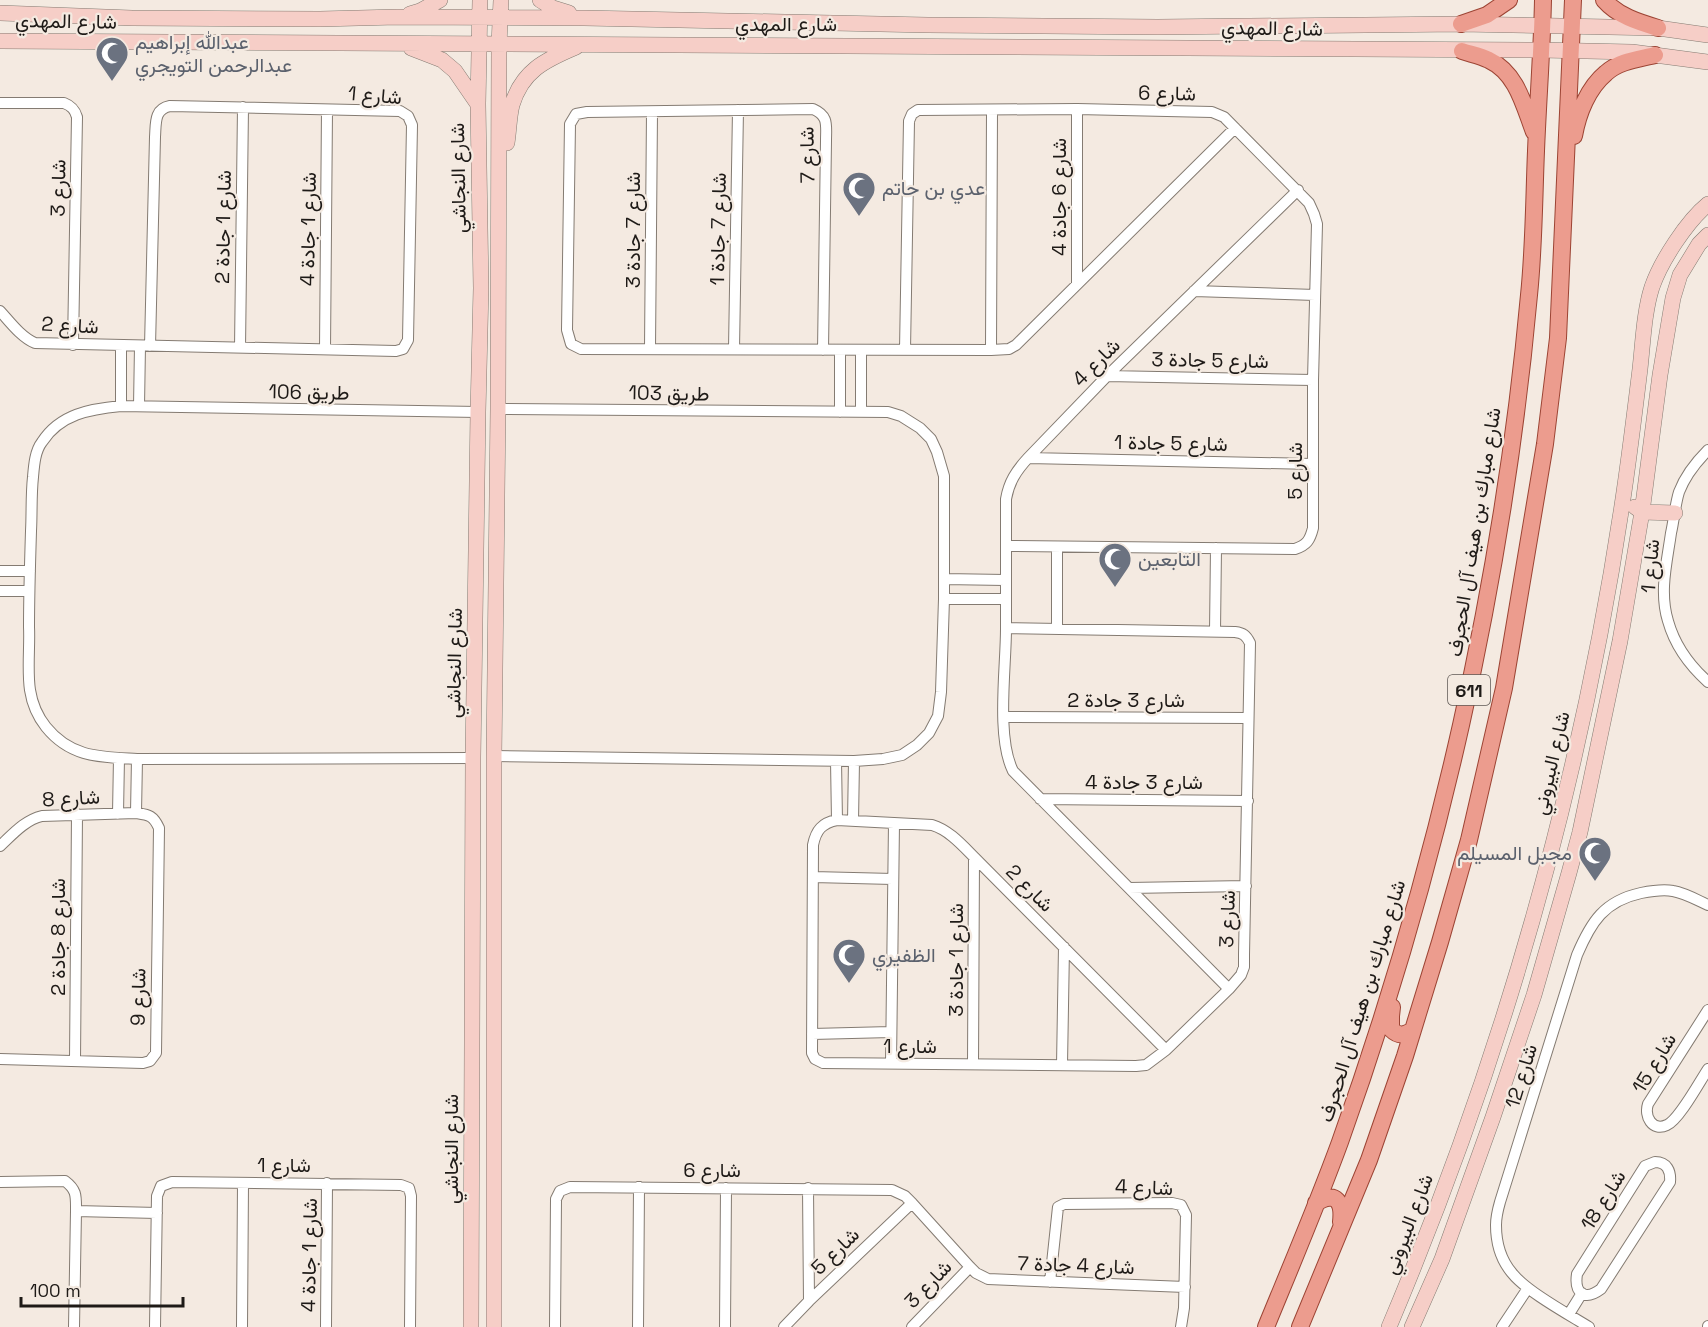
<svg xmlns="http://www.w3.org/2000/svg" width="1708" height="1327" font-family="'Space Grotesk',Vazirmatn,sans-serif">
	<rect width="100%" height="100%" fill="#f4eae1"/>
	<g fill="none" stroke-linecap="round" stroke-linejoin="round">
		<defs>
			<path id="street" d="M 0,103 L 64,103 C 72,106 75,110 77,117 L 73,345
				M 1077,109 L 1077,284
				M 1194,291 L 1315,295
				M 0,311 C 10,322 21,337 35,343 L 396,351 L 403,349 L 408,340 L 412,125 L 408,116 L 400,111 L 170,106 C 154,109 156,123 155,137 L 150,346
				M 121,346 L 121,406
				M 240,348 L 243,107
				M 325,349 L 327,110
				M 650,349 L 652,112
				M 734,349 L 738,110
				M 823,350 L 826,141 C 826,125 829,116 813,109 L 587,112 L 576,114 L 570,124 L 567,330 L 571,344 L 581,349 L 991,350 L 1009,349 L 1016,345 L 1235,128
				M 861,350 L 861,412
				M 905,350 L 909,121 L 912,114 L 918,110 L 1077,109 L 1212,112 L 1224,117 L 1309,203 L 1314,214 L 1317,224 L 1313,380 L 1313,528 C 1310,540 1307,545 1295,549 L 1006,546
				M 991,350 L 992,110
				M 1107,376 L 1313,380
				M 139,406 L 140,346
				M 840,412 L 840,350
				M 1708,450 C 1696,462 1685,476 1679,492 C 1675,505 1674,520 1671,533 C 1667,562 1659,592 1668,621 C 1675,646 1689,665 1708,682
				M 1028,458 L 1313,464
				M 0,571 L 30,571
				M 944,579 L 1005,580
				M 0,591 L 29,591
				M 944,599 L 1005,599
				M 1006,628 L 1235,632 C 1243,633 1246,635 1250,643 L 1244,955 L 1244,967 L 1241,975 L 1229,989 L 1166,1050 L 1146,1065 L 1136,1066 L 823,1063 L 815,1059 L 812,1053 L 813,845 C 816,830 822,823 837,820 L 932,825 C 949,830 962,845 974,857 L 1166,1050
				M 1057,629 L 1057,547
				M 1215,631 L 1216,548
				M 1004,717 L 1248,718
				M 494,756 L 854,761 L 883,759 L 902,755 L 917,745 L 929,733 L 938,716 L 941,692 L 944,599 L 944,476 L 937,452 L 931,439 L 920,428 L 901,416 L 888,412 L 498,409
				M 473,758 L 137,759 C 101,757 71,758 46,727 C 38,717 32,703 30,690 C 27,671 30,646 29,627 C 29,595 30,563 31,531 C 32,513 31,495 33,477 C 34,465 35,451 42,442 C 60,414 90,409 121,406 L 478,412
				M 836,761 L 837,820
				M 1040,799 L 1248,801
				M 136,813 L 137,759
				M 118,814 L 119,758
				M 853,821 L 854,761
				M 0,846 C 13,834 25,820 42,816 L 136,813 C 149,815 153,815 159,828 L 156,1053 L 150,1061 L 143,1063 L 0,1059
				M 813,877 L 893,879
				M 1129,888 L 1246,886
				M 1229,989 L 1013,771 C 996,737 1006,668 1006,629 C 1006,585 1006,542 1006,499 C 1009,482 1016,471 1028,458 L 1107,376 L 1298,190
				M 1708,1010 L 1648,1104 C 1644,1116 1652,1132 1667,1125 C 1679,1120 1700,1081 1708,1069
				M 812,1034 L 891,1032
				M 75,1061 L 77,814
				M 891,1064 L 894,823
				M 973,1064 L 974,857
				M 1062,1065 L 1064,947
				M 1655,1162 C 1667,1162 1671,1171 1670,1182 L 1601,1289 C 1585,1301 1574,1294 1577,1274 L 1645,1166 Z
				M 0,1182 L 65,1181 C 77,1190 76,1196 76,1211 L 74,1327
				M 808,1188 L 809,1301
				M 76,1211 L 157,1213
				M 1050,1282 L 1058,1207 L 1064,1204 L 1172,1203 L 1181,1205 L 1186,1215 L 1184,1308 L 1181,1327
				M 1569,1314 L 1582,1293
				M 155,1327 L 157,1196 L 161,1186 L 172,1182 L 401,1185 L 409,1188 L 411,1196 L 410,1327
				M 242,1327 L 243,1183
				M 326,1327 L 327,1183
				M 555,1327 L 556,1199 L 560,1191 L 570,1187 L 892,1190 L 905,1196 L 912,1203 L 970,1267 L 976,1273 L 988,1279 L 1185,1287
				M 638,1327 L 639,1187
				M 725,1327 L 726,1188
				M 784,1327 L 809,1301 L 912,1203
				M 912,1327 L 970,1267
				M 1502,1327 L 1528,1288
				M 1589,1327 C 1568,1314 1526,1291 1512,1273 C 1501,1260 1496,1242 1496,1225 C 1496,1218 1498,1209 1500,1202 L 1577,955 C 1591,922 1604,901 1641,893 C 1651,891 1663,889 1673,891 C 1685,893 1697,900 1708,905
				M 1708,1327 L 1708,1326"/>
			<path id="secondary" d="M 540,0 L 553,8 L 569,13
				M 0,13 L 132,18 L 320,19 L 397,17 L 584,18 L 928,25 L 1158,27 L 1461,24 L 1658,28 L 1708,35
				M 410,14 L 420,11 L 440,0
				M 0,41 L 1541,50 L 1632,52 L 1708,62
				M 411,48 L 442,60 L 455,71 L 477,103
				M 507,143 C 509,131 509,117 512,105 C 522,71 545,60 576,47
				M 1635,507 L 1642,512 L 1675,513
				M 471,1327 L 473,758 L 478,412 L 481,288 L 478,104 L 480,0
				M 494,1327 L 494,756 L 498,409 L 499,45 L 501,0
				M 1389,1327 C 1502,1060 1582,779 1624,492 C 1630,451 1635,410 1640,369 C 1643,342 1644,312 1652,287 C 1661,261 1687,221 1708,204
				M 1412,1327 L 1442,1259 L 1493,1117 L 1534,995 L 1569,873 L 1580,832 L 1620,641 L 1642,512 L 1660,375 L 1673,298 L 1680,275 L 1699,244 L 1708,235"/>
			<path id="primary" d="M 1604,0 C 1618,16 1638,22 1658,28
				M 1461,24 L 1487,15 L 1509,0
				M 1462,51 C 1471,54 1481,56 1489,60 C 1517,73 1524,106 1534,132
				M 1574,136 C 1578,113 1588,88 1606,73 C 1619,61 1639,59 1655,55
				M 1392,1007 L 1391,1016 L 1391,1029 C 1399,1037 1404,1035 1413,1030
				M 1316,1203 C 1337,1190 1343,1203 1341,1222
				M 1266,1327 C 1291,1266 1317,1205 1340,1142 C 1437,871 1503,582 1529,295 C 1534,247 1534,198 1536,151 C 1538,100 1542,50 1543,0
				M 1300,1327 L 1369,1160 L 1405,1056 L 1440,942 L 1469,840 L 1504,688 L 1545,444 L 1558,338 L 1573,0"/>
		</defs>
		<use href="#street" stroke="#847b72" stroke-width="12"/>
		<use href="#secondary" stroke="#847b72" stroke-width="16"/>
		<use href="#primary" stroke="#9c4434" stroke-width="18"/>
		<use href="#street" stroke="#fff" stroke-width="10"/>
		<use href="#secondary" stroke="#f6cec7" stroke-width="15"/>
		<use href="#primary" stroke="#ec9c8e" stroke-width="16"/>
	</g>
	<defs>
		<symbol id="mosque-pin" viewBox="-11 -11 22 30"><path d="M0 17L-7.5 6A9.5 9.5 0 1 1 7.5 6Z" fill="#6b7280" stroke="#f4eae1"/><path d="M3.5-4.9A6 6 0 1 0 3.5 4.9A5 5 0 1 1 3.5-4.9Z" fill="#fff"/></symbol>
	</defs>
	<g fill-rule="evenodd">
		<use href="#mosque-pin" x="93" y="34" width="38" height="52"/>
		<use href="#mosque-pin" x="840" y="169" width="38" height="52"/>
		<use href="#mosque-pin" x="1096" y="540" width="38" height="52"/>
		<use href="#mosque-pin" x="1576" y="834" width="38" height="52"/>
		<use href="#mosque-pin" x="830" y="936" width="38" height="52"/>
	</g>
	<g text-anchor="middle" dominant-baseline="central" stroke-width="4.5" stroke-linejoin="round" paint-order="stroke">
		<rect fill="#f4eae1" stroke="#5e5854" stroke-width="1.5" x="1448" y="675" width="42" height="30" rx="4.5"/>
		<g font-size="18" font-weight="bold" fill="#1e1a17">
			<text x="1469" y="690">611</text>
		</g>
		<g font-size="20" fill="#1e1a17" stroke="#f4eae1">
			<text transform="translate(66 21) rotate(1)">شارع المهدي</text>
			<text x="786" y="24">شارع المهدي</text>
			<text transform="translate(1272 28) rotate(1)">شارع المهدي</text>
			<text transform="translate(1167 93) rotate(1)">شارع 6</text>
			<text transform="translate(375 95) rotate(5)">شارع 1</text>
			<text transform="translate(807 155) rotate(-91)">شارع 7</text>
			<text transform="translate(458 178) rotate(-91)">شارع النجاشي</text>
			<text transform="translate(58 188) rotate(-89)">شارع 3</text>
			<text transform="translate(1059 197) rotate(-90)">شارع 6 جادة 4</text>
			<text transform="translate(223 227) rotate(-89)">شارع 1 جادة 2</text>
			<text transform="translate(308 229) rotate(-89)">شارع 1 جادة 4</text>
			<text transform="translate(718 229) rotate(-89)">شارع 7 جادة 1</text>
			<text transform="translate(633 230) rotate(-90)">شارع 7 جادة 3</text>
			<text transform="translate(70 325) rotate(3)">شارع 2</text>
			<text transform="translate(1210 360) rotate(1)">شارع 5 جادة 3</text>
			<text transform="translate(1096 362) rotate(-45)">شارع 4</text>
			<text transform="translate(309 392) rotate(1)">طريق 106</text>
			<text transform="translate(669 393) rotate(1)">طريق 103</text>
			<text transform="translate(1171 443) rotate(1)">شارع 5 جادة 1</text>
			<text transform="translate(1295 471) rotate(-90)">شارع 5</text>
			<text transform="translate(1474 532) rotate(-81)">شارع مبارك بن هيف آل الحجرف</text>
			<text transform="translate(1650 566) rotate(-85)">شارع 1</text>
			<text transform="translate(454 663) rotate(-89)">شارع النجاشي</text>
			<text x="1126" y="700">شارع 3 جادة 2</text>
			<text transform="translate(1551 763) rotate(-77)">شارع البيروني</text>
			<text x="1144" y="782">شارع 3 جادة 4</text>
			<text transform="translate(71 798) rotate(-3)">شارع 8</text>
			<text transform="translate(1030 888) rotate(45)">شارع 2</text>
			<text transform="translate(1227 919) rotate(-88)">شارع 3</text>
			<text transform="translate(58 937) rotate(-90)">شارع 8 جادة 2</text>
			<text transform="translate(956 960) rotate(-90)">شارع 1 جادة 3</text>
			<text transform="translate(138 997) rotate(-89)">شارع 9</text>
			<text transform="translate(1362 1001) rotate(-73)">شارع مبارك بن هيف آل الحجرف</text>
			<text x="910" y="1046">شارع 1</text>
			<text transform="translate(1654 1063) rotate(-59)">شارع 15</text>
			<text transform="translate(1521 1076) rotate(-73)">شارع 12</text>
			<text transform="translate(451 1149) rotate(-90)">شارع النجاشي</text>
			<text x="284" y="1165">شارع 1</text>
			<text x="712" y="1170">شارع 6</text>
			<text transform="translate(1144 1187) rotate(2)">شارع 4</text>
			<text transform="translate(1603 1200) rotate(-58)">شارع 18</text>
			<text transform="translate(1408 1224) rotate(-69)">شارع البيروني</text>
			<text transform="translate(835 1251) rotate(-44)">شارع 5</text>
			<text transform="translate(309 1255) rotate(-89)">شارع 1 جادة 4</text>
			<text transform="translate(1076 1265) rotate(2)">شارع 4 جادة 7</text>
			<text transform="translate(928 1284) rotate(-46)">شارع 3</text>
		</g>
		<g font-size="20" fill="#5b616d" stroke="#f4eae1" text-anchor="start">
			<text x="135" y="42">عبدالله إبراهيم<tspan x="135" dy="23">عبدالرحمن التويجري</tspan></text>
			<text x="882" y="188">عدي بن حاتم</text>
			<text x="1138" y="559">التابعين</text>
			<text x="1572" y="853" text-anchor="end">مجبل المسيلم</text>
			<text x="872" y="955">الظفيري</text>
		</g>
	</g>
	<path d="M21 1297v9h162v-9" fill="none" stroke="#1e1a17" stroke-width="3"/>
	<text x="30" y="1297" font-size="18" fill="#1e1a17" stroke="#f4eae1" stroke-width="4.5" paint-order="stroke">100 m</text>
</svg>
